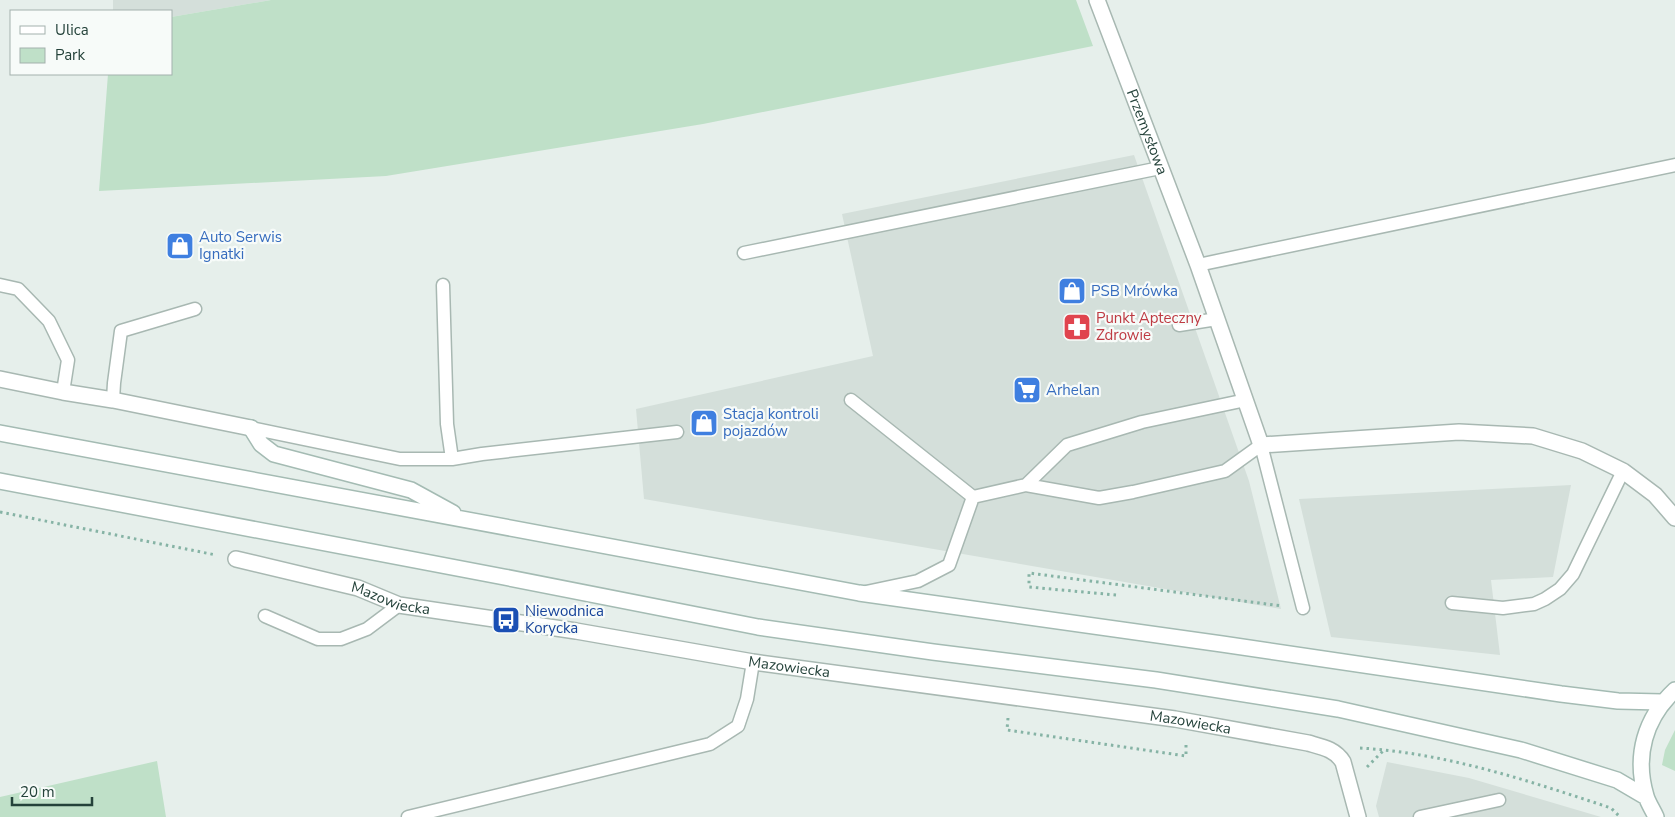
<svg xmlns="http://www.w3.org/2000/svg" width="1675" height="817" font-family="'Nunito Sans',sans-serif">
	<rect width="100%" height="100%" fill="#e6efeb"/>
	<path fill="#d4dfda" d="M 113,0 L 271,0 L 171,17 L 171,11 L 113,11 Z
		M 1134,155 L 1249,481 L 1281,609 L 644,499 L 636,409 L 873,356 L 842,214 Z
		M 1571,485 L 1553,577 L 1491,580 L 1500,655 L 1331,637 L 1299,499 Z
		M 1387,762 L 1469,778 L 1601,817 L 1379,817 L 1376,806 Z"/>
	<path fill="#bfe0c8" d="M 271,0 L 1076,0 L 1093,46 L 703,124 L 386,176 L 99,191 L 108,74 L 171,74 L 171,17 Z
		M 1675,730 L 1675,771 L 1662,765 L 1665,750 Z
		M 157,761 L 166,817 L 0,817 L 0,797 Z"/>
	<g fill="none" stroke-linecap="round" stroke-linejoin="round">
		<defs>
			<path id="service" d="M 744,253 L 1160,168
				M 1198,265 L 1675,165
				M 0,285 L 18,289 L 49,321 L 68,360 L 63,392
				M 443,285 L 447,424 L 452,459
				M 1179,325 L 1217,319
				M 113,400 L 114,383 L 121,331 L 195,309
				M 851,400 L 973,497
				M 251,428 L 400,459 L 452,459 L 482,454 L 677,432
				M 1026,485 L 1067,445 L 1142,422 L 1246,400
				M 973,497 L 1026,485 L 1099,498 L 1133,492 L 1225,471 L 1261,445 L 1303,608
				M 866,592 L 918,581 L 949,565 L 973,497
				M 1452,603 L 1503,608 L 1534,604 L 1545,599 L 1560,589 L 1573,574 L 1623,471
				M 265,616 L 318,639 L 341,639 L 367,629 L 399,605
				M 408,817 L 710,744 L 738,726 L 747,699 L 753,662
				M 1420,817 L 1499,800"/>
			<g id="minor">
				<path d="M 0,379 L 63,392 L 113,400 L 251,428"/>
				<path id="s1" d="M 236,559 L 358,588 L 399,605 L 576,631 L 753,662 L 1175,719 L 1308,743 C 1322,747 1335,749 1343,762 L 1358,817"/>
			</g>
			<g id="tertiary">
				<path id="s2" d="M 1097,0 L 1198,265 L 1261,445 L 1459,432 L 1533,436 L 1582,451 L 1623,471 L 1655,495 L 1675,518"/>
			</g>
			<path id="secondary" d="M 251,428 L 261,444 L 274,454 L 411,490 L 453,513
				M 0,433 L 859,593 L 1222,644 L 1561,694 L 1618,701 L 1662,702
				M 0,481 L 504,577 L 758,627 L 933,652 L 1156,680 L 1338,709 L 1521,750 L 1617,780 L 1646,797
				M 1656,817 C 1653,810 1648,803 1646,796 C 1634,756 1645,718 1675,690"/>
		</defs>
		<use href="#service" stroke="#a8b8b2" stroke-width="15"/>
		<use href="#minor" stroke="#a8b8b2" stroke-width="18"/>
		<use href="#tertiary" stroke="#a8b8b2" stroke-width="18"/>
		<use href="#secondary" stroke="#a4bbb3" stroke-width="18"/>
		<path stroke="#86b3a5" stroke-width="3" stroke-dasharray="2.5 4" stroke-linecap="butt" d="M 0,512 L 216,555
			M 1116,595 L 1029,587 L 1029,573 L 1282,606
			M 1008,718 L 1007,730 L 1186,756 L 1186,743
			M 1360,748 C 1447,753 1529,781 1611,808 L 1620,817
			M 1367,767 L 1384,750"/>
		<use href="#service" stroke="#fff" stroke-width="12"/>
		<use href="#minor" stroke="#fff" stroke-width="15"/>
		<use href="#tertiary" stroke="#fff" stroke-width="15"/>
		<use href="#secondary" stroke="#fff" stroke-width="15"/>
	</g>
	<defs>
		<symbol id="shop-square" viewBox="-11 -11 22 22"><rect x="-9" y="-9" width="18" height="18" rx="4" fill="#3f7fe0" stroke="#f7fbf9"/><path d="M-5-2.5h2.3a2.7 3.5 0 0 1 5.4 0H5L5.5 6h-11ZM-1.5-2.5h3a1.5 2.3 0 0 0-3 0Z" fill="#fff"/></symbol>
		<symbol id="pharmacy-square" viewBox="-11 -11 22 22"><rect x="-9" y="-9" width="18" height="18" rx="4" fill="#e0444e" stroke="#f7fbf9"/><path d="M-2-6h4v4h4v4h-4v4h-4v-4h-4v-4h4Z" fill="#fff"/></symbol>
		<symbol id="supermarket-square" viewBox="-11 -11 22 22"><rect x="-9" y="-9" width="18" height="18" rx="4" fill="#3f7fe0" stroke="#f7fbf9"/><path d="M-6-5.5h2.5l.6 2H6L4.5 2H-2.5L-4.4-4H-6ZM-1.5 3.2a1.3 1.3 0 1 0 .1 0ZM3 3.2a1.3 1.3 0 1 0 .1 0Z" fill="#fff"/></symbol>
		<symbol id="bus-square" viewBox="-11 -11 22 22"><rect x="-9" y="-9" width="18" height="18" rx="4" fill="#1a4fb4" stroke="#f7fbf9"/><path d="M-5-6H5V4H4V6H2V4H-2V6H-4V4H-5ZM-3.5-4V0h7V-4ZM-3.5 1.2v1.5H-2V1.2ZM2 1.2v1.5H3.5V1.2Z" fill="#fff"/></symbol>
	</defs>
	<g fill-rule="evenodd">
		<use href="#shop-square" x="164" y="230" width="32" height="32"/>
		<use href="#shop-square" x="1056" y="275" width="32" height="32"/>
		<use href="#pharmacy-square" x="1061" y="311" width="32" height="32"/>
		<use href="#supermarket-square" x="1011" y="374" width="32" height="32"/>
		<use href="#shop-square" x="688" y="407" width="32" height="32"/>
		<use href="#bus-square" x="490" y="604" width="32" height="32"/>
	</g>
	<g text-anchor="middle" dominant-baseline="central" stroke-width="4.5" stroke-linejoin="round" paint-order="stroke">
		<g font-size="15" fill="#24423a" stroke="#f7fbf9">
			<text stroke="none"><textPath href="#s2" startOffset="141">Przemysłowa</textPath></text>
			<text stroke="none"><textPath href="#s1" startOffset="160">Mazowiecka</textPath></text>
			<text stroke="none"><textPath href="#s1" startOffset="565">Mazowiecka</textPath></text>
			<text stroke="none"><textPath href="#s1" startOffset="970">Mazowiecka</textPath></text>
		</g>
		<g font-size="15" fill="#366cbe" stroke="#f7fbf9" text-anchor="start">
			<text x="199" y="237">Auto Serwis<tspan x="199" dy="17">Ignatki</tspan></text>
			<text x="1091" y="291">PSB Mrówka</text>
			<text x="1046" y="390">Arhelan</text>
			<text x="723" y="414">Stacja kontroli<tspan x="723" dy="17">pojazdów</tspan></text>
		</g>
		<g font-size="15" fill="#be3a42" stroke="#f7fbf9" text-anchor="start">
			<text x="1096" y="318">Punkt Apteczny<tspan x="1096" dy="17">Zdrowie</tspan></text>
		</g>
		<g font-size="15" fill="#164399" stroke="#f7fbf9" text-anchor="start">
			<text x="525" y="611">Niewodnica<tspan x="525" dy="17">Korycka</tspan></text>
		</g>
	</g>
	<rect x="10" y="10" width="162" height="65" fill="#f7fbf9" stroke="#a3b1ad"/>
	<rect x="20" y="26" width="25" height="8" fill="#ffffff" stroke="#a3b1ad"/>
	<text x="55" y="35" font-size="15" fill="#24423a">Ulica</text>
	<rect x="20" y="48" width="25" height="15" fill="#bfe0c8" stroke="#a3b1ad"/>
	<text x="55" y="60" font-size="15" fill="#24423a">Park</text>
	<path d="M12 797v8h80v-8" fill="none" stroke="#24423a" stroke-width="2.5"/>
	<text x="20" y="797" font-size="15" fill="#24423a" stroke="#f7fbf9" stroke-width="4" paint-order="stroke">20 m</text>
</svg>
